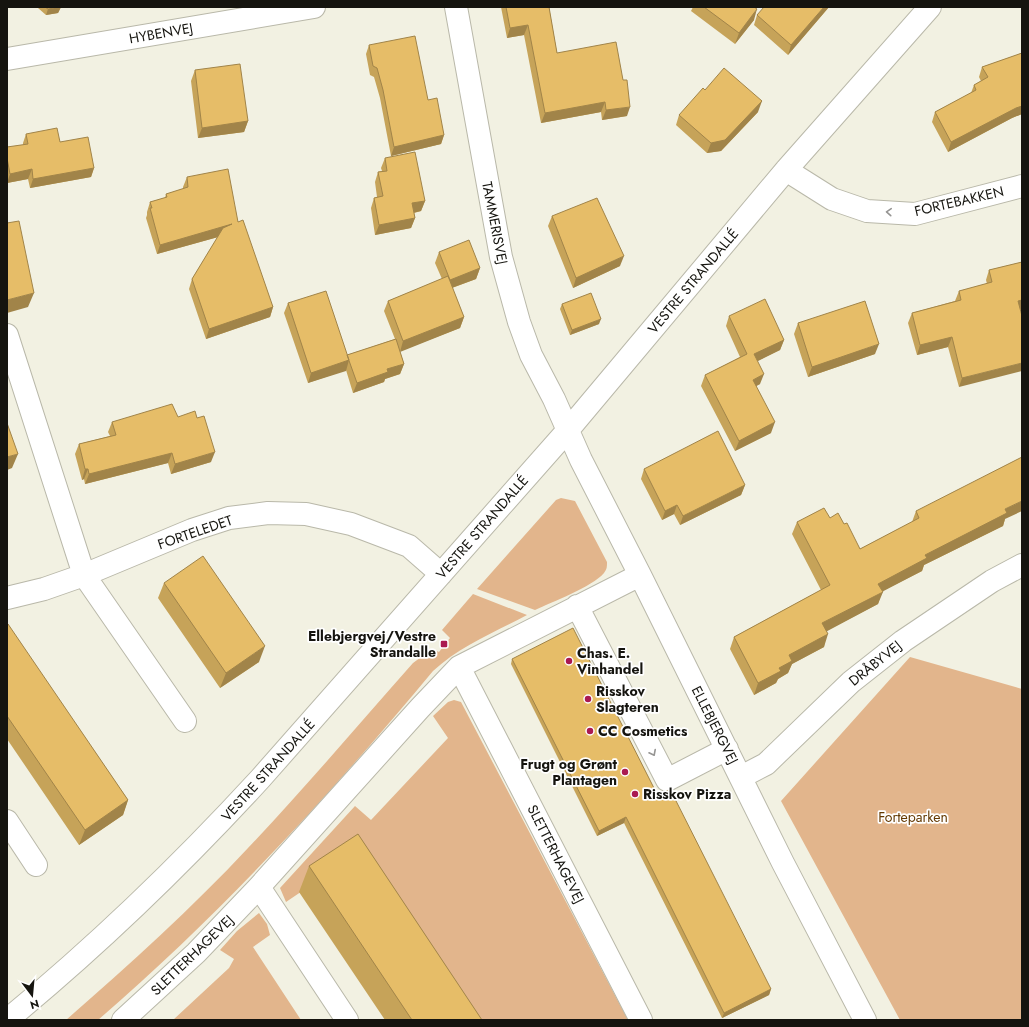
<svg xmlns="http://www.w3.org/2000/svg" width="1029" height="1027" font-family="Jost,sans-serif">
	<rect width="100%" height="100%" fill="#f2f1e2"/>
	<path fill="#e2b58c" d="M 561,498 L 575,501 L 607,562 C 607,567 607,569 604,573 C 592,587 552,602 535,610 L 477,589 L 556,500 Z
		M 473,594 L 527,615 C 495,632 460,646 433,671 C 330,795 221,914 98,1020 L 66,1020 C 129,965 191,909 248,848 C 305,788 358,725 413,663 L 432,649 L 439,652 L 450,638 L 442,630 Z
		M 910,657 L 1022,689 L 1022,1020 L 900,1020 L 781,801 Z
		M 454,700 L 461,702 L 628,1020 L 456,1020 L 348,860 L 286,902 L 280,888 L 355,806 L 371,820 L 448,738 L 433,716 L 448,702 Z
		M 259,913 L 267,924 L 270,935 L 253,947 L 301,1020 L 173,1020 L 229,968 L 234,959 L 220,950 L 237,931 Z"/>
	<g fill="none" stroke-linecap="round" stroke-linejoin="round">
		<defs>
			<path id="minor" d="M 456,7 L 501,257 L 519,322 L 531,355 L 554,399 L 581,460 L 640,575 L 783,863 L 865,1020
				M 7,59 L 314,7
				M 786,170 L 832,199 L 867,211 L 915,214 L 1022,186
				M 7,335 L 84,575 L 185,721
				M 7,598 L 44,589 L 84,575 L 192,530 L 229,518 L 268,513 L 306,514 L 351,524 L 409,546 L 441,574
				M 577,606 L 667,780 L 727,749
				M 459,667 L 641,1020
				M 741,777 L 766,764 L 851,682 L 903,641 L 992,581 L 1022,565
				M 7,821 L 36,865
				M 259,887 L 347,1020
				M 7,1020 C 97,946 181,865 260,779 L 568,430 L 786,170 L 930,7
				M 123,1020 L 196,953 L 259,887 L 420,708 L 459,667 L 640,575"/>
		</defs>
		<use href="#minor" stroke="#b9b8a9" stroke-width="24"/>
		<use href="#minor" stroke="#fff" stroke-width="22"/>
	</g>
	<path fill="#c6a359" d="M 38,7 L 61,7 L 58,13 L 46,15 L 38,8 Z
		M 501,7 L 549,7 L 557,53 L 627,116 L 602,120 L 601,112 L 541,123 L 524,35 L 507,38 Z
		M 693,7 L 754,7 L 754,20 L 735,44 L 691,11 Z
		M 829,7 L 788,55 L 754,25 L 757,15 Z
		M 369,45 L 428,100 L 444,135 L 441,144 L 391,156 L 380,98 L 374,77 L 370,75 L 366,54 Z
		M 1022,53 L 1022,114 L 1012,118 L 948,152 L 932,122 L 935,112 L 971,93 L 974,85 L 981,81 L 979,77 L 982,67 Z
		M 195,70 L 248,121 L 244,132 L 198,138 L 191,81 Z
		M 705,90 L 758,112 L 721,151 L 707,153 L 676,125 L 679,115 Z
		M 26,134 L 60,142 L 94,168 L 91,177 L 30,188 L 28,179 L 7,183 L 7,147 L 23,145 L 23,143 Z
		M 385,158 L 425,201 L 421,211 L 414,213 L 415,218 L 411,228 L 375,235 L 371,208 L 374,198 L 377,197 L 375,182 L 378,172 L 382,171 L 381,168 Z
		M 187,177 L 238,222 L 273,307 L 270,317 L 206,339 L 189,289 L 192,279 L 218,237 L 157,254 L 146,218 L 147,215 L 147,212 L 150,202 L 165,198 L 166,194 L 183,189 L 183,187 Z
		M 552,216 L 620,266 L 573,288 L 548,226 Z
		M 439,252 L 480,268 L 476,279 L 452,288 L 464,317 L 460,328 L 400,351 L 404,364 L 400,374 L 385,379 L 384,382 L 353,393 L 346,370 L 308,383 L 284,313 L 288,303 L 347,355 L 395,339 L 384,311 L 388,301 L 442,279 L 435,263 Z
		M 1022,262 L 1022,309 L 1021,310 L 959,387 L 948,347 L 917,355 L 908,323 L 912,313 L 955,301 L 959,291 L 987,284 L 986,280 L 989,270 Z
		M 562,304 L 599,324 L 570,335 L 560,309 Z
		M 729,316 L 784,340 L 780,350 L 757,361 L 760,384 L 756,386 L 771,433 L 735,451 L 701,386 L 705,375 L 740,357 L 726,326 Z
		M 798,323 L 875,354 L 808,377 L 794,334 Z
		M 178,417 L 211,462 L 171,474 L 168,463 L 85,484 L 84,479 L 82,480 L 75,454 L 79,444 L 110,436 L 108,432 L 112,422 Z
		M 644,469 L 745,485 L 741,495 L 680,525 L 674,514 L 662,520 L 641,479 Z
		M 916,511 L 1005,519 L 1003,526 L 924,565 L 922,571 L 882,591 L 878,604 L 826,631 L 824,647 L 792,664 L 788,673 L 778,679 L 776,683 L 754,695 L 730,649 L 734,637 L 821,590 L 792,534 L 797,522 L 830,518 L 844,524 L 860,549 L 912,522 Z
		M 164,583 L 259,662 L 220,688 L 158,598 Z
		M 7,625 L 128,800 L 123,815 L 79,845 L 7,739 Z
		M 512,659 L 658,796 L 771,989 L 769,995 L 722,1018 L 624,823 L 597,836 L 511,664 Z
		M 309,866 L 482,1020 L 385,1020 L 299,892 Z"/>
	<path fill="#a18449" d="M 61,7 L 58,13 L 46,15 L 48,9 Z
		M 824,7 L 829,7 L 788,55 L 791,45 Z
		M 757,9 L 754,20 L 735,44 L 739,33 Z
		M 528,25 L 524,35 L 507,38 L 510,28 Z
		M 762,101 L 758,112 L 721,151 L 707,153 L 711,143 Z
		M 605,102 L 601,112 L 541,123 L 545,113 Z
		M 1022,106 L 1022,114 L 1012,118 L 948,152 L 951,142 L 1016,108 Z
		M 630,107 L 627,116 L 602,120 L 606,110 Z
		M 248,121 L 244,132 L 198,138 L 202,128 Z
		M 444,135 L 441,144 L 391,156 L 394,147 Z
		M 94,168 L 91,177 L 30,188 L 33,179 Z
		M 32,169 L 28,179 L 7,183 L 10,174 Z
		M 425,201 L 421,211 L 408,214 L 412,203 Z
		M 415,218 L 411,228 L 375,235 L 379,225 Z
		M 232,224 L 229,234 L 157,254 L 160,245 Z
		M 624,256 L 620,266 L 573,288 L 576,278 Z
		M 480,268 L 476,279 L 446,290 L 450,280 Z
		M 34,293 L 28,307 L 7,313 L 7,300 Z
		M 1022,300 L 1022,309 L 1015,311 L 1018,301 Z
		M 273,307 L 270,317 L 206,339 L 209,329 Z
		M 464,317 L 460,328 L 400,352 L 403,341 Z
		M 601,319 L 599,324 L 570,335 L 572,330 Z
		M 952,337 L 948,347 L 917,355 L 920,345 Z
		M 784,340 L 780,350 L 750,365 L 754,354 Z
		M 879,344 L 875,354 L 808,377 L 812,367 Z
		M 349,360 L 346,371 L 308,383 L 311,373 Z
		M 1022,363 L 1022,371 L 959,387 L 962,378 Z
		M 404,364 L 400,374 L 385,379 L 384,382 L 353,393 L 357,383 L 387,369 Z
		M 764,374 L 760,384 L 749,390 L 753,380 Z
		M 775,422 L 771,433 L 735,451 L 739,441 Z
		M 215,452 L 211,462 L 171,474 L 175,464 Z
		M 172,453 L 168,463 L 85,484 L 89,474 Z
		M 18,454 L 12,468 L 7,470 L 7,457 Z
		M 85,469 L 88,469 L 84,479 L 82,480 Z
		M 745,485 L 741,495 L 680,525 L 683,516 Z
		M 1022,501 L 1022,511 L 1005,519 L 1003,526 L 924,565 L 922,571 L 874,596 L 878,584 L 925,555 L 1005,509 Z
		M 677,505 L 674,514 L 662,520 L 665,511 Z
		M 883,592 L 878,604 L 818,636 L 822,623 Z
		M 828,634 L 824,647 L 792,664 L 788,673 L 778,679 L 776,683 L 754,695 L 758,683 L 779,668 L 789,655 Z
		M 265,646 L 259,662 L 220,688 L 226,673 Z
		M 128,800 L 123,815 L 79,845 L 85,830 Z
		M 626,817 L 624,823 L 597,836 L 599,831 Z
		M 771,989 L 769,995 L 722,1018 L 724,1013 Z"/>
	<path fill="#e6bd68" stroke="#a18449" d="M 45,7 L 60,7 L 48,9 Z
		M 506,7 L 549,7 L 557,53 L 616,42 L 623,80 L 627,80 L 630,107 L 606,110 L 605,102 L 545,113 L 528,25 L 510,28 Z
		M 704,7 L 754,7 L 757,9 L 739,33 Z
		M 764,7 L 824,7 L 791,45 L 757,15 Z
		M 415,36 L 428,100 L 437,98 L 444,135 L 394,147 L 383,90 L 377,68 L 373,66 L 369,45 Z
		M 1022,53 L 1022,106 L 1016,108 L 951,142 L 935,112 L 976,90 L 974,85 L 988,77 L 982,67 Z
		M 240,64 L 248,121 L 202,128 L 195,70 Z
		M 724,68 L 762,101 L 725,140 L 711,143 L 679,115 L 703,88 L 705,90 Z
		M 57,128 L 60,142 L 88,137 L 94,168 L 33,179 L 32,169 L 10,174 L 7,158 L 7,147 L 28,144 L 26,134 Z
		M 415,152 L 425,201 L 412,203 L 415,218 L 379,225 L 374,198 L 383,196 L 378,172 L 387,171 L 385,158 Z
		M 228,169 L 238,222 L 243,220 L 273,307 L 209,329 L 192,279 L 223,228 L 232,224 L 160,245 L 150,208 L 152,208 L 150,202 L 167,197 L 166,194 L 188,187 L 187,177 Z
		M 597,198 L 624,256 L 576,278 L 552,216 Z
		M 19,221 L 34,293 L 7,300 L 7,223 Z
		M 469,240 L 480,268 L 450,280 L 439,252 Z
		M 1022,262 L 1022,300 L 1018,301 L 1022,316 L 1022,363 L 962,378 L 952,337 L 920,345 L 912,313 L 961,300 L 959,291 L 992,282 L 989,270 Z
		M 448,276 L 464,317 L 403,341 L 388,301 Z
		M 326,291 L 349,360 L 311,373 L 288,303 Z
		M 591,293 L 601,319 L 572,330 L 562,304 Z
		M 765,299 L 784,340 L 754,354 L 764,374 L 753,380 L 775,422 L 739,441 L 705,375 L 747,354 L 729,316 Z
		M 865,301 L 879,344 L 812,367 L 798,323 Z
		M 396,339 L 404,364 L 387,369 L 388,372 L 357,383 L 347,355 Z
		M 172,404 L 178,417 L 195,411 L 197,418 L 204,416 L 215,452 L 175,464 L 172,453 L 89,474 L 88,469 L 85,469 L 79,444 L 116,435 L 112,422 Z
		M 7,423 L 18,454 L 7,457 Z
		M 718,431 L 745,485 L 683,516 L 677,505 L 665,511 L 644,469 Z
		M 1022,457 L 1022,501 L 1005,509 L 1007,513 L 925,555 L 927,558 L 878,584 L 883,592 L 822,623 L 828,634 L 789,655 L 792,661 L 779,668 L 781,671 L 758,683 L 734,637 L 830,585 L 797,522 L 824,508 L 830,518 L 838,513 L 844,524 L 847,523 L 860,549 L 919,518 L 916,511 Z
		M 203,556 L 265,646 L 226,673 L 164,583 Z
		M 8,624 L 128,800 L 85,830 L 7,716 L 7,625 Z
		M 573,628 L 658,796 L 670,789 L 771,989 L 724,1013 L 626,817 L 599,831 L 512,659 Z
		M 358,834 L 482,1020 L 412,1020 L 309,866 Z"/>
	<defs><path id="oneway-chevron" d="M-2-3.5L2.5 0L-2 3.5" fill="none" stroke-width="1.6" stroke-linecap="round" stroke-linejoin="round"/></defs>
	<g stroke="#969593">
		<use href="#oneway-chevron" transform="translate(889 212) rotate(-176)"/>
		<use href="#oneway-chevron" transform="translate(653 753) rotate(63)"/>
	</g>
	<g fill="#aa1951" stroke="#fff" stroke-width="1.5">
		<rect x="440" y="640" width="8" height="8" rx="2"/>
		<circle cx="569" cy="661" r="4"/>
		<circle cx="588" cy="699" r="4"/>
		<circle cx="590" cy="731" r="4"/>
		<circle cx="625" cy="772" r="4"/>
		<circle cx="635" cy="794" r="4"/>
	</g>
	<g text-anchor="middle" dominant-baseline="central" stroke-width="3.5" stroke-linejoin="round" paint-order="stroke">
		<g font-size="14" fill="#15140f" stroke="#fff">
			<text transform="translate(161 33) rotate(-10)">HYBENVEJ</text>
			<text transform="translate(959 201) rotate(-13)">FORTEBAKKEN</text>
			<text transform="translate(495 223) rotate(79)">TAMMERISVEJ</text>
			<text transform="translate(693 281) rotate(-50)">VESTRE STRANDALLÉ</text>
			<text transform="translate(482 527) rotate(-49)">VESTRE STRANDALLÉ</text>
			<text transform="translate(195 532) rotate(-19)">FORTELEDET</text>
			<text transform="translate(875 663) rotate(-39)">DRÅBYVEJ</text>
			<text transform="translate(715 725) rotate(63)">ELLEBJERGVEJ</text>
			<text transform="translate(268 770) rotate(-48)">VESTRE STRANDALLÉ</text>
			<text transform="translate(556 854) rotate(63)">SLETTERHAGEVEJ</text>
			<text transform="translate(192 955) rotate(-44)">SLETTERHAGEVEJ</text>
		</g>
		<g font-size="14" font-weight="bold" fill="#15140f" stroke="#fff" text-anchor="start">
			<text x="436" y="636" text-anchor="end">Ellebjergvej/Vestre<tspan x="436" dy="16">Strandalle</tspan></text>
			<text x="577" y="653">Chas. E.<tspan x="577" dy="16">Vinhandel</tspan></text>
			<text x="596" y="691">Risskov<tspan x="596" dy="16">Slagteren</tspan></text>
			<text x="598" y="731">CC Cosmetics</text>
			<text x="617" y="764" text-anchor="end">Frugt og Grønt<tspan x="617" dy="16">Plantagen</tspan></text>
			<text x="643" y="794">Risskov Pizza</text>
		</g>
		<g font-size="14" fill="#633801" stroke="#fff">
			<text x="913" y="817">Forteparken</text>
		</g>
	</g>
	<rect width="1029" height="1027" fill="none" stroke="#15140f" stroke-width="16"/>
	<g transform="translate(32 995) rotate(164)" stroke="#ffffff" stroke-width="3" paint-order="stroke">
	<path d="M0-3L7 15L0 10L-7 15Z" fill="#15140f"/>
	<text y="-6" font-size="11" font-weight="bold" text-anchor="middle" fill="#15140f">N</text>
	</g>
</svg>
